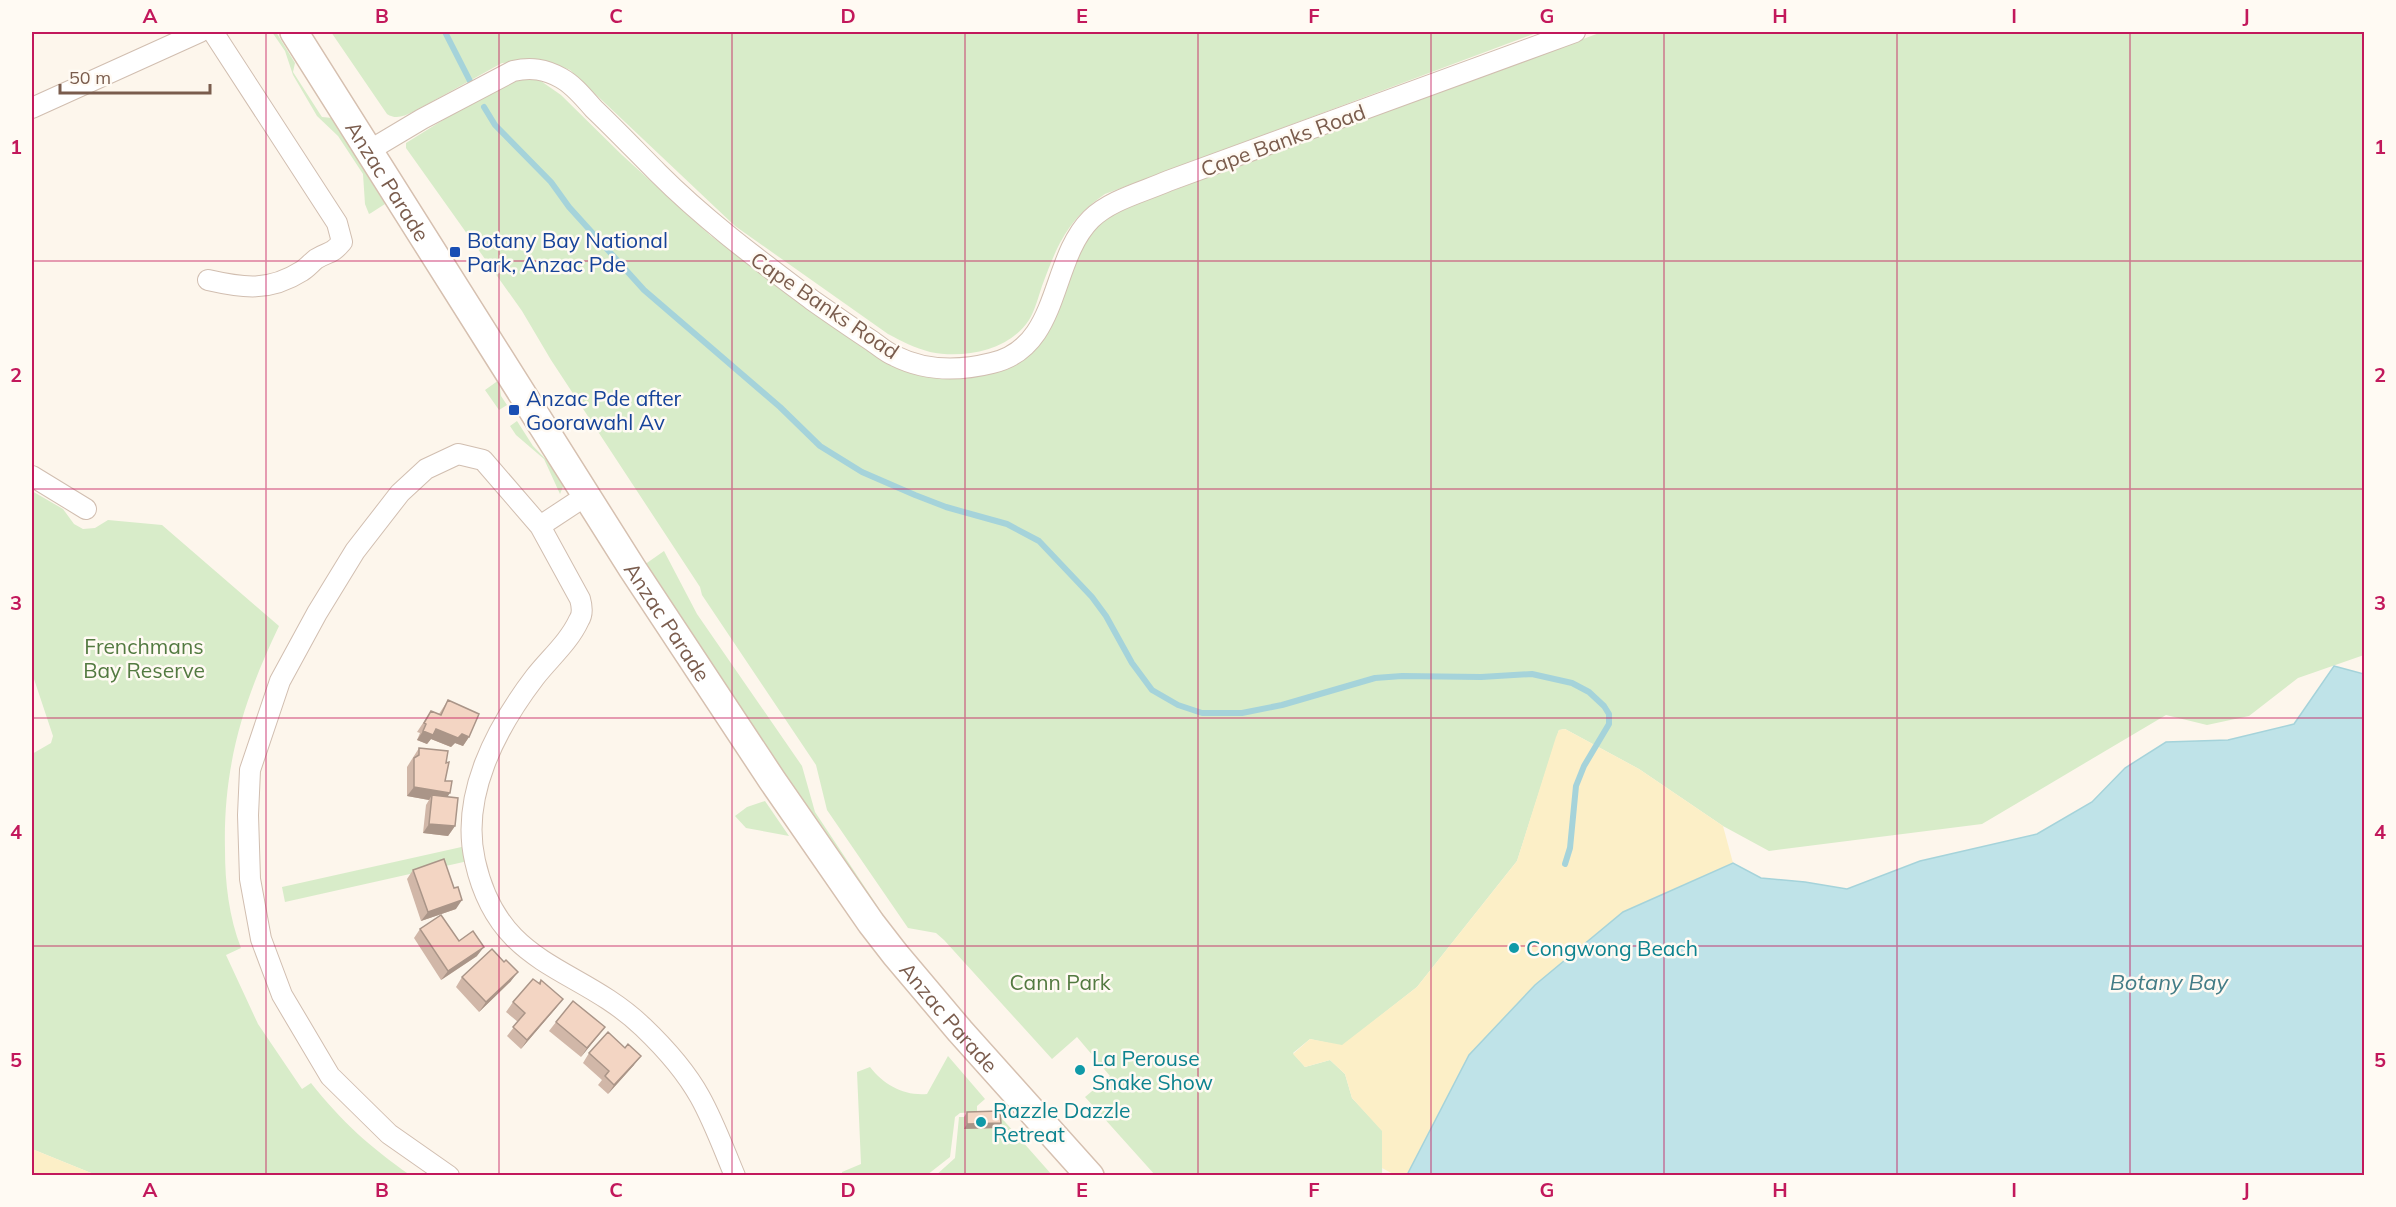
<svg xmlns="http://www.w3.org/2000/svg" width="2396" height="1207" font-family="Mulish,sans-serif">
	<rect width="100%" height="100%" fill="#fdf6ec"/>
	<path fill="#d8ecc9" d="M 272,32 L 276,32 L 295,63 L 293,72 L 320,114 L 322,117 L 332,118 L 385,204 L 371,213 L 369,214 L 365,204 L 363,174 L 338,136 L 317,116 L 293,75 L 285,51 Z
		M 331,32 L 1539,32 L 1105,194 C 1068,219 1057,245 1042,286 C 1038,298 1035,310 1029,320 C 1009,351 963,359 930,352 C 915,348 901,341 888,334 L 735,226 L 570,70 L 543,60 L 502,63 L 413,112 C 404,116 396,120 387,114 Z
		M 1602,32 L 2364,32 L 2364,655 L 2298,678 L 2249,716 L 2207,725 L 2166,715 L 1982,824 L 1769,851 L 1723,826 L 1639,769 L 1565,729 L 1559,730 L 1517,861 L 1417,987 L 1342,1046 L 1310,1039 L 1293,1053 L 1305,1067 L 1330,1060 L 1345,1074 L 1352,1098 L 1383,1131 L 1382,1175 L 1155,1175 L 1085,1097 L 1110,1076 L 1077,1037 L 1052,1059 L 944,940 L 936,933 L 908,928 L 827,810 L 816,765 L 702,595 L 700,587 L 551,360 L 522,311 L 406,148 L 406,143 L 472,102 L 511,82 L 530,78 L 538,79 L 561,95 L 622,155 L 711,236 L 885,361 L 910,372 L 941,378 L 973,377 L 1002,369 L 1084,243 L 1099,225 L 1120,210 Z
		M 499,380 L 501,396 L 507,405 L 499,410 L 485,390 Z
		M 517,421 L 533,446 L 561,475 L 564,484 L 560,494 L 544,459 L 516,435 L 510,426 Z
		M 32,491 L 63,509 L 74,524 L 83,529 L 95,528 L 108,520 L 162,525 L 279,626 C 243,701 223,766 225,850 C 225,883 229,917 241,948 L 226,955 L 258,1024 L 302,1089 L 311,1083 C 341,1121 371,1148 410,1175 L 96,1175 L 32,1149 L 32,754 L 51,743 L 53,736 L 32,673 Z
		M 664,551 L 697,614 L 802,766 L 815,812 L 886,919 L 883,921 L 644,565 Z
		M 765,801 L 789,836 L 746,828 L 735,816 L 747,807 Z
		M 466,846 L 468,861 L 285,902 L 282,887 Z
		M 948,1056 L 985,1099 L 977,1106 L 977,1112 L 960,1113 L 955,1117 L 950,1157 L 927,1175 L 842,1176 L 842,1172 L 861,1164 L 857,1072 L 870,1067 C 884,1085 904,1096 927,1094 Z
		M 998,1114 L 1052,1175 L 935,1176 L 955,1158 L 959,1117 L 964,1117 L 964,1129 Z"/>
	<path fill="#fcefc7" d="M 1565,729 L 1639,769 L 1723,826 L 1733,863 L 1623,912 L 1535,985 L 1469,1055 L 1407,1175 L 1395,1175 L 1382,1168 L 1382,1131 L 1352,1098 L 1345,1074 L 1330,1060 L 1305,1067 L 1293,1054 L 1310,1039 L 1342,1045 L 1417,987 L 1517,861 L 1556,737 L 1559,730 Z
		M 32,1149 L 96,1175 L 32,1175 Z"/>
	<path fill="#bfe3e8" stroke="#a5d3da" stroke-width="1.5" d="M 2334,666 L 2364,674 L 2364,1175 L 1407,1175 L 1469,1055 L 1535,985 L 1623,912 L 1733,863 L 1761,878 L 1805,882 L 1847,889 L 1920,861 L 2037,834 L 2092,802 L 2125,768 L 2166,742 L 2228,740 L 2294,724 Z"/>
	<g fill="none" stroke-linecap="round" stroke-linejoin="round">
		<path stroke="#a5d3da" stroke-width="6" d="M 445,32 L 471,83
			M 484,107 L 495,125 L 551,182 L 569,207 L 644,290 L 780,407 L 820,446 L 862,472 L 915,495 L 946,507 L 1007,524 L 1039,541 L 1092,597 L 1106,616 L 1132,663 L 1152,690 L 1178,705 L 1202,713 L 1242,713 L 1282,705 L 1375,678 L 1402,676 L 1481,677 L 1532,674 L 1572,683 L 1589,692 L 1604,706 L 1609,714 L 1609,724 L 1584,766 L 1576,786 L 1570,848 L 1565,864"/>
		<defs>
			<path id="street" d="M 32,108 L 200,32
				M 370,150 L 422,119 L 513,71 C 531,67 545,69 561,78 C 574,85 584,98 594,109 C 616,130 637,152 658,173 C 706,221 759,260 812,300 C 832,314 852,328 872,341 C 879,346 887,353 895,356 C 925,371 960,371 992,363 C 1061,347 1049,261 1091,219 C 1110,200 1143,192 1168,181 L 1575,32
				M 208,280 C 243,288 269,292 302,271 C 307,268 311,263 316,259 C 329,251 331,255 342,242 L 337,223 L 213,32
				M 32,476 L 86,509
				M 540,526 L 587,495
				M 449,1176 L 389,1134 L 330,1076 L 282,995 L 261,939 L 250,879 L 248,815 L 250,770 L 280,681 L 317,613 L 355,551 L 400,493 L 426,469 L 458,454 L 483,460 L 540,526 L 580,599 C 582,606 583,614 579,620 C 569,642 549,659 535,677 C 496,728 460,796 475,861 C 499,969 577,964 643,1027 C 665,1048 685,1070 700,1097 C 714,1122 724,1150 735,1176"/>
			<g id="secondary">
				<path id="s1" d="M 294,32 L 632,568 L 772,780 L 871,923 L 895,954 L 960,1031 L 1090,1176"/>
			</g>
		</defs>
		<use href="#street" stroke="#d1beb0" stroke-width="22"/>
		<use href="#secondary" stroke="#d6c0b0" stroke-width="30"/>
		<use href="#street" stroke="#fff" stroke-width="20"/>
		<use href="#secondary" stroke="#fff" stroke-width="27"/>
	</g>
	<path fill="#d1b7a8" d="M 448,700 L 469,737 L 463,746 L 455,743 L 451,747 L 431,739 L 427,744 L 417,740 L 420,733 L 417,732 L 431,711 L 439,714 Z
		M 419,748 L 446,763 L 445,781 L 448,797 L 455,826 L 448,836 L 423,833 L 426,805 L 429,800 L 407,796 L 407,767 Z
		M 413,870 L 456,909 L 421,921 L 407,879 Z
		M 420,929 L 459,941 L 477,956 L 441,980 L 414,938 Z
		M 462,977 L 511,981 L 479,1012 L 456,987 Z
		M 541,980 L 556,1008 L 521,1049 L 507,1036 L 518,1022 L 506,1012 L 513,1002 L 538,983 Z
		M 556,1022 L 605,1027 L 581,1057 L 549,1031 Z
		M 589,1053 L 634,1065 L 608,1094 L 598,1085 L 602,1080 L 583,1063 Z
		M 967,1112 L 1001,1123 L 998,1128 L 964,1129 L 964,1117 Z"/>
	<path fill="#aa9588" d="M 436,729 L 462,734 L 469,737 L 463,746 L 455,743 L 451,747 L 431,739 L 427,744 L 417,740 L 423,731 Z
		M 414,787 L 450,793 L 444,802 L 432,795 L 429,800 L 407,796 Z
		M 429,824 L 455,826 L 448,836 L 423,833 Z
		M 462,900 L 456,909 L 421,921 L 428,912 Z
		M 484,947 L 477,956 L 441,980 L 448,971 Z
		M 518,972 L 511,981 L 479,1012 L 486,1002 Z
		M 563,999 L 556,1008 L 521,1049 L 527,1040 Z
		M 605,1027 L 598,1036 L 581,1057 L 587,1048 Z
		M 641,1056 L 634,1065 L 608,1094 L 614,1085 Z
		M 1001,1123 L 998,1128 L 964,1129 L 967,1124 Z"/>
	<path fill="#f3d5c3" stroke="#aa9588" stroke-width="1.5" d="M 448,700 L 479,714 L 469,737 L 462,734 L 458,738 L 436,729 L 433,735 L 423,731 L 426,724 L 424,723 L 431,711 L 441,715 Z
		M 419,748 L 448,751 L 446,763 L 449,762 L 445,781 L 452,781 L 450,793 L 414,787 L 414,758 L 419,755 Z
		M 432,795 L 458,798 L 455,826 L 429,824 Z
		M 444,859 L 454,888 L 458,887 L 462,900 L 428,912 L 413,870 Z
		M 441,915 L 459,941 L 473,931 L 484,947 L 448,971 L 420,929 Z
		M 492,949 L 504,962 L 506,960 L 518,972 L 486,1002 L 462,977 Z
		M 533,979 L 540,984 L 541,980 L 563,999 L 527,1040 L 513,1027 L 525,1013 L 513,1002 Z
		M 573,1001 L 605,1027 L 587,1048 L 556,1022 Z
		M 608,1032 L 625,1048 L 628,1044 L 641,1056 L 614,1085 L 605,1076 L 609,1071 L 589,1053 Z
		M 1000,1111 L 1001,1123 L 967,1124 L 967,1112 Z"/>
	<path fill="none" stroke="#c2185b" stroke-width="1.5" stroke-opacity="0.55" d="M 266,32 L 266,1176M 499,32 L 499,1176M 732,32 L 732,1176M 965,32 L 965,1176M 1198,32 L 1198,1176M 1431,32 L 1431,1176M 1664,32 L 1664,1176M 1897,32 L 1897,1176M 2130,32 L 2130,1176M 32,261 L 2364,261M 32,489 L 2364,489M 32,718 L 2364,718M 32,946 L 2364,946"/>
	<g fill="#1a4fb4" stroke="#fffaf3" stroke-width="2">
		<rect x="449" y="246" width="12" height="12" rx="3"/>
		<rect x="508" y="404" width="12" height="12" rx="3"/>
	</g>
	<g fill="#0f9aa8" stroke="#fffaf3" stroke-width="2">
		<circle cx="1514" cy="948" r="6"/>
		<circle cx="1080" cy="1070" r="6"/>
		<circle cx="981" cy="1122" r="6"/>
	</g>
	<g text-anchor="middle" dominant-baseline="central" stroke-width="5" stroke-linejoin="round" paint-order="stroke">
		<g font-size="21" fill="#7a5c4d" stroke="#fffaf3">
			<text transform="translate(1283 140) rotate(-20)">Cape Banks Road</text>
			<text stroke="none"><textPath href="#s1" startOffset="176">Anzac Parade</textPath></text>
			<text transform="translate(825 305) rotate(34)">Cape Banks Road</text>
			<text stroke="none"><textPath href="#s1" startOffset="698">Anzac Parade</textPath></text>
			<text stroke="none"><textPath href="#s1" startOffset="1184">Anzac Parade</textPath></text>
		</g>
		<g font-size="21" fill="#164399" stroke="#fffaf3" text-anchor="start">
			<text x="467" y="240">Botany Bay National<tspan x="467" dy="24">Park, Anzac Pde</tspan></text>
			<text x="526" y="398">Anzac Pde after<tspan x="526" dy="24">Goorawahl Av</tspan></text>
		</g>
		<g font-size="21" fill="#537a41" stroke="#fffaf3">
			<text x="144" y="646">Frenchmans<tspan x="144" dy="24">Bay Reserve</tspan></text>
			<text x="1060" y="982">Cann Park</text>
		</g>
		<g font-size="21" fill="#0d838f" stroke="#fffaf3" text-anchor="start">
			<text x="1526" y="948">Congwong Beach</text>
			<text x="1092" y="1058">La Perouse<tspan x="1092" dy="24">Snake Show</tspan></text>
			<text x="993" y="1110">Razzle Dazzle<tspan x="993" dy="24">Retreat</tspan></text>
		</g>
		<g font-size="22" font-style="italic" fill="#437c86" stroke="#fffaf3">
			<text x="2169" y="982">Botany Bay</text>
		</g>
	</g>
	<rect width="2396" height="1207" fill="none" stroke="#fffaf3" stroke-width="66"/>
	<path d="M60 84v9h150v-9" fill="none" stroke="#7a5c4d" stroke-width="3"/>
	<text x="69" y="84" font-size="18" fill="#7a5c4d" stroke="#fffaf3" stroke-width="4.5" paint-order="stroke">50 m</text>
	<rect x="33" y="33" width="2330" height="1141" fill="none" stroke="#c2185b" stroke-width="2"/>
	<g font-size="20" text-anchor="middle" font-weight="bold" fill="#c2185b">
		<text x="150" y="23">A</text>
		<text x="382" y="23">B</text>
		<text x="616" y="23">C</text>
		<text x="848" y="23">D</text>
		<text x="1082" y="23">E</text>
		<text x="1314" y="23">F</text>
		<text x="1547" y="23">G</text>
		<text x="1780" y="23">H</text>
		<text x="2014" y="23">I</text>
		<text x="2246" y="23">J</text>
		<text x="16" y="154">1</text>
		<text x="2380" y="154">1</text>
		<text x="16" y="382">2</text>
		<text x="2380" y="382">2</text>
		<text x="16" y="610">3</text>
		<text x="2380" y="610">3</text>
		<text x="16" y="839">4</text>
		<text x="2380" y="839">4</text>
		<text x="16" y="1067">5</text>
		<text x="2380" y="1067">5</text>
		<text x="150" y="1197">A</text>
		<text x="382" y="1197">B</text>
		<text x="616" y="1197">C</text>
		<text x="848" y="1197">D</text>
		<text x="1082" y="1197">E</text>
		<text x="1314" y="1197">F</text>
		<text x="1547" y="1197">G</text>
		<text x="1780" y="1197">H</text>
		<text x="2014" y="1197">I</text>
		<text x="2246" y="1197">J</text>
	</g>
</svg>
